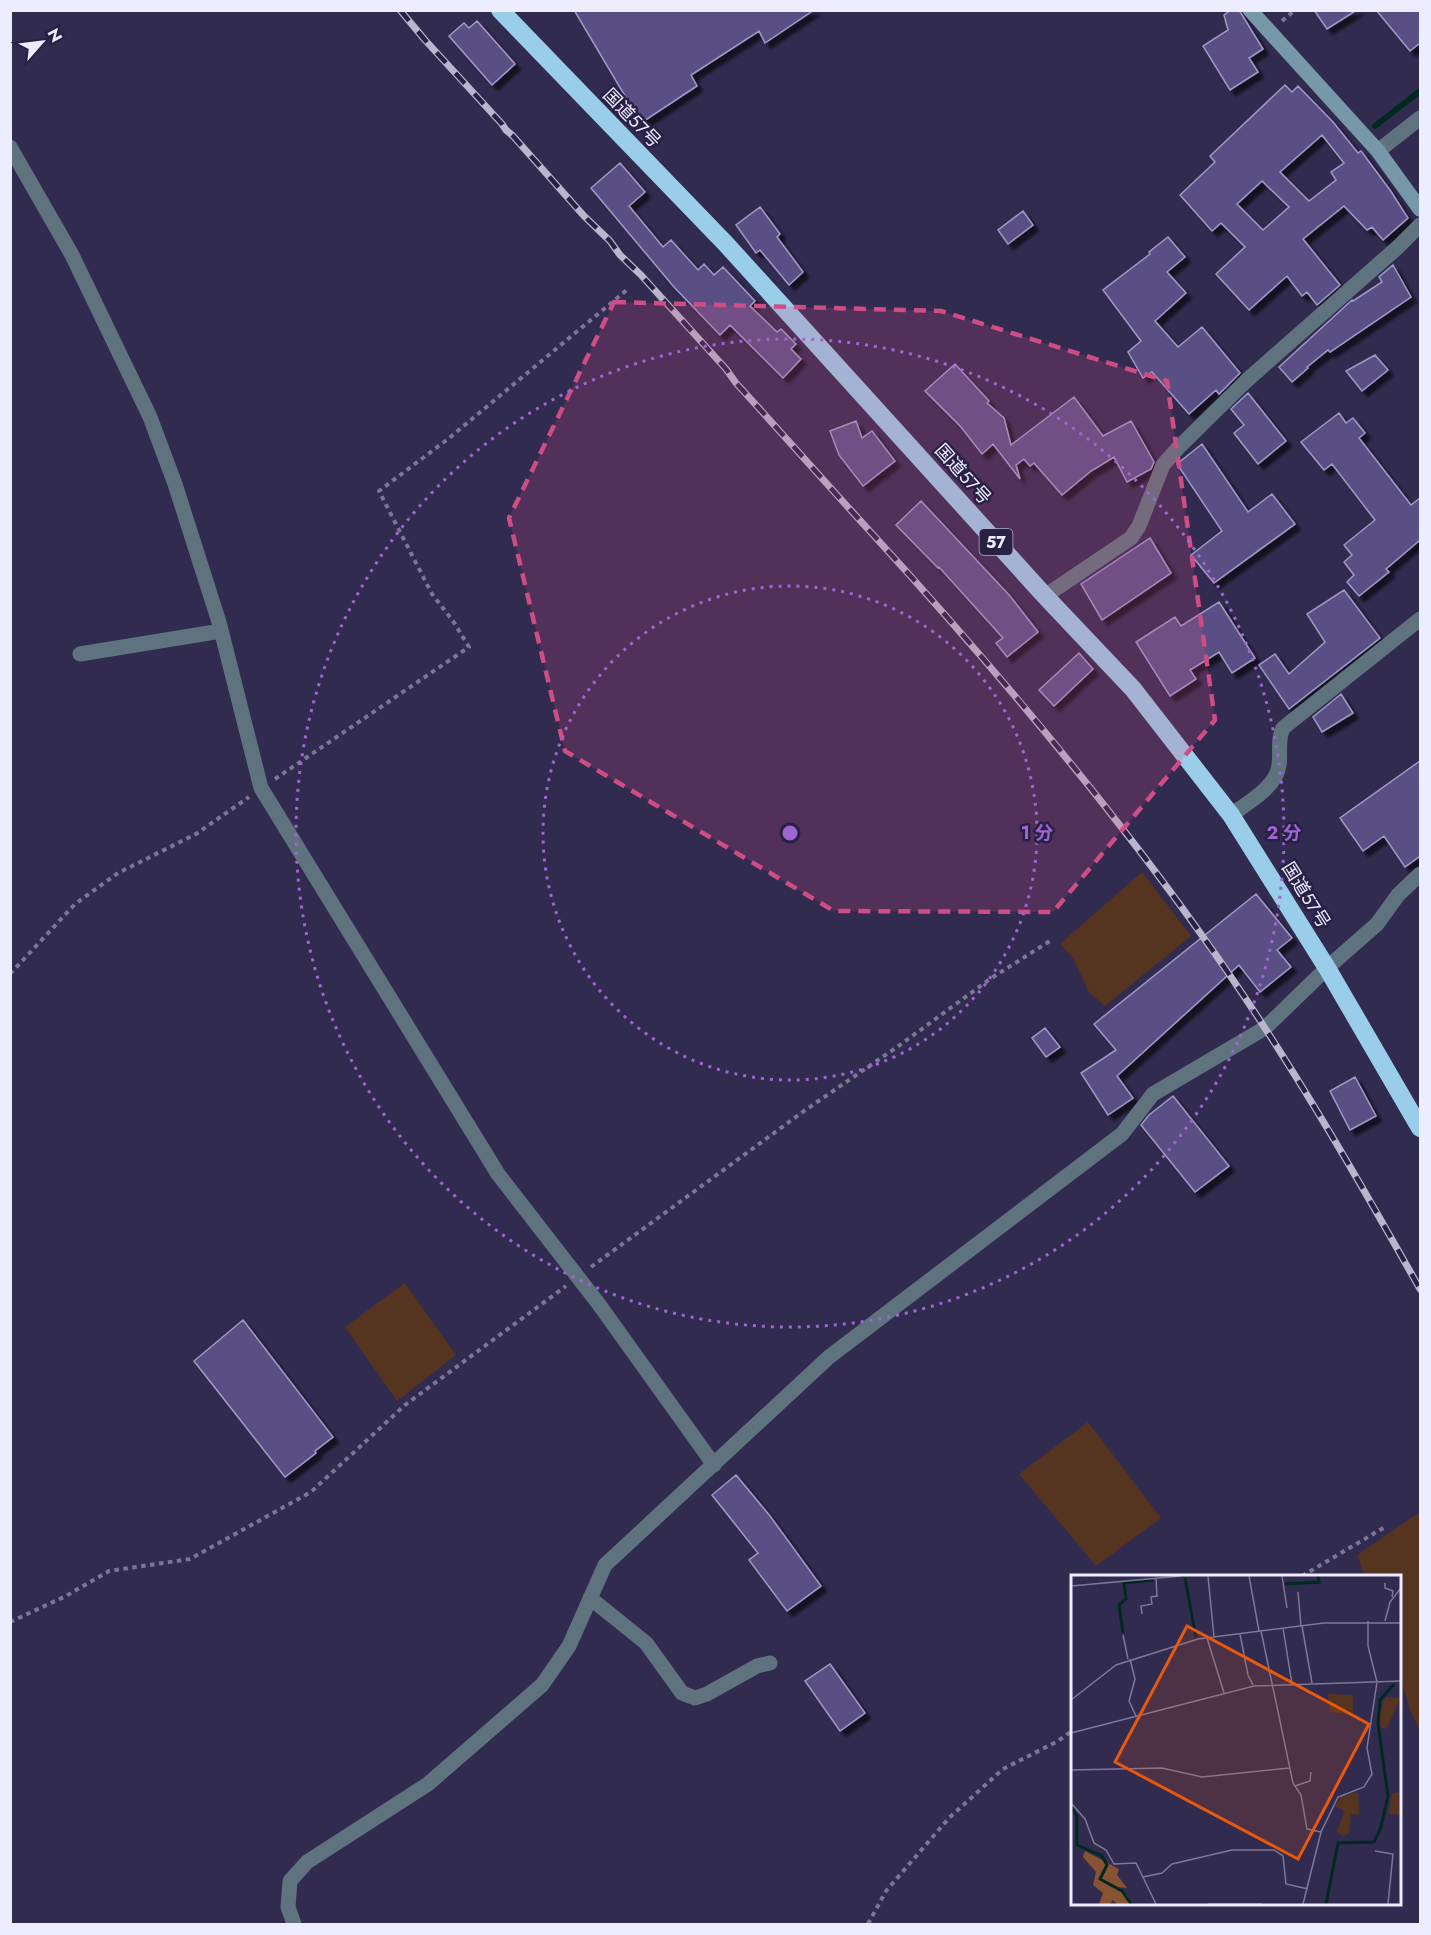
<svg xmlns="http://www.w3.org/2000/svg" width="1431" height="1935" font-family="Jost,'Noto Sans JP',sans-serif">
	<defs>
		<filter id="shadow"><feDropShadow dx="5.5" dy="5.5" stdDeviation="1.5" flood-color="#0009"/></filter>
	</defs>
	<rect width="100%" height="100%" fill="#322b50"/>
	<path fill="#553420" d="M 1142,872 L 1191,936 L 1105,1006 L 1089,992 L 1073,958 L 1060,944 Z
		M 405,1283 L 456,1355 L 397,1401 L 345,1327 Z
		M 1088,1422 L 1161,1518 L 1096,1566 L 1019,1474 Z
		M 1420,1512 L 1420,1730 L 1411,1713 L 1400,1676 L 1400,1576 L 1365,1576 L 1357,1555 Z"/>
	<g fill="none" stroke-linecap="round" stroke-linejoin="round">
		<path stroke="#00291f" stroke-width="6" d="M 1375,126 L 1420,91"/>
	</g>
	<path fill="#5a5084" stroke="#a099c6" stroke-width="1.5" fill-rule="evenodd" filter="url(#shadow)" d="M 574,10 L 814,10 L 765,43 L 759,31 L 691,75 L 697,86 L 641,123 Z
		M 1231,10 L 1239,10 L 1263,49 L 1249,58 L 1258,72 L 1230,90 L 1203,46 L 1228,30 L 1224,15 Z
		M 1314,10 L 1357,10 L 1327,29 Z
		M 1376,10 L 1420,10 L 1420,43 L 1410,51 Z
		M 477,21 L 515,64 L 492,85 L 449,36 L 464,23 L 469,28 Z
		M 1285,85 L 1292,92 L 1298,86 L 1333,122 L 1358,153 L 1361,151 L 1390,190 L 1408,218 L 1383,240 L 1372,227 L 1367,230 L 1344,206 L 1303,239 L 1340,285 L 1317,305 L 1307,292 L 1302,296 L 1287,276 L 1249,310 L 1216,274 L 1245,247 L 1221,223 L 1212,231 L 1180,195 L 1215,162 L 1210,156 ZM 1322,135 L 1344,163 L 1331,172 L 1336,180 L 1309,201 L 1280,172 ZM 1262,181 L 1289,207 L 1263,230 L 1237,204 Z
		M 620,163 L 645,192 L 629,206 L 663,247 L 671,240 L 698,270 L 704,264 L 714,275 L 723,267 L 755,301 L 750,306 L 777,332 L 781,329 L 796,344 L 791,349 L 801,359 L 783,378 L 730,325 L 720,335 L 674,287 L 591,188 Z
		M 760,207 L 780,234 L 777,237 L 803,272 L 789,285 L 760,250 L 756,253 L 736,225 Z
		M 1023,211 L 1033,225 L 1008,244 L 998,230 Z
		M 1168,237 L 1185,257 L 1167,272 L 1186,293 L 1155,321 L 1178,347 L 1202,327 L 1240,373 L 1219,394 L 1216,390 L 1189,414 L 1152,372 L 1143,378 L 1128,352 L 1141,341 L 1103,290 L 1150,254 L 1149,252 Z
		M 1393,265 L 1411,297 L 1330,352 L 1328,350 L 1307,367 L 1308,368 L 1292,382 L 1279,367 L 1352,300 L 1353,301 L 1382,282 L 1379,277 Z
		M 1375,355 L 1388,370 L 1362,391 L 1346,371 Z
		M 955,364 L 989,401 L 987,403 L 1004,418 L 1011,445 L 1074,397 L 1103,436 L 1131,421 L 1154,462 L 1151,469 L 1127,482 L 1114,457 L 1091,471 L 1062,495 L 1034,463 L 1030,466 L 1024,459 L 1016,465 L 1020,479 L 993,444 L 982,454 L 961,427 L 925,391 Z
		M 1248,393 L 1286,441 L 1258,464 L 1234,433 L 1244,425 L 1231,409 Z
		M 1339,413 L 1346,423 L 1353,418 L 1365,433 L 1359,438 L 1411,505 L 1420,498 L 1420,540 L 1386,569 L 1389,572 L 1359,596 L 1347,582 L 1354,575 L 1344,562 L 1352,555 L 1344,545 L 1375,520 L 1332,464 L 1324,470 L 1301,442 Z
		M 856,421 L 862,438 L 872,431 L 895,461 L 863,486 L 839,455 L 830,431 Z
		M 1202,444 L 1248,512 L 1272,494 L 1295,524 L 1214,583 L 1191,555 L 1222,531 L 1177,464 Z
		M 921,501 L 1010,596 L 1038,632 L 1007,657 L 996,643 L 1003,638 L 939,567 L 938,568 L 896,525 Z
		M 1150,538 L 1171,573 L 1102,620 L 1081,584 Z
		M 1344,590 L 1380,638 L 1289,709 L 1259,665 L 1275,654 L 1289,674 L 1325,642 L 1307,614 Z
		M 1219,602 L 1255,658 L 1232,673 L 1219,652 L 1190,670 L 1196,679 L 1170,696 L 1136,642 L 1175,617 L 1181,626 Z
		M 1079,653 L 1093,669 L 1054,706 L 1039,690 Z
		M 1341,694 L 1353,713 L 1322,732 L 1313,717 Z
		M 1420,761 L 1420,856 L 1405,867 L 1384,836 L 1363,851 L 1340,818 Z
		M 1256,894 L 1292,938 L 1277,950 L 1291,967 L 1260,992 L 1239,965 L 1117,1076 L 1133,1098 L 1108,1115 L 1081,1073 L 1116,1050 L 1094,1024 Z
		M 1045,1028 L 1060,1047 L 1046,1057 L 1032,1038 Z
		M 1355,1077 L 1376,1116 L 1350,1130 L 1330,1091 Z
		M 1173,1096 L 1229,1166 L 1195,1192 L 1141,1125 L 1149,1115 Z
		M 243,1320 L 333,1437 L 315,1451 L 316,1453 L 285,1477 L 194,1361 Z
		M 736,1475 L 770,1516 L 821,1586 L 787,1611 L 749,1560 L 758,1553 L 712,1495 Z
		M 830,1664 L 865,1713 L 840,1731 L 805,1681 Z"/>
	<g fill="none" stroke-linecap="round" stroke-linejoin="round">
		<path stroke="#7b7694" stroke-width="4" stroke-dasharray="4.5 4.5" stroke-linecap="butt" d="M 1282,21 L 1295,10
			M 275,779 L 469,647 L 453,621 L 432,594 L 379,491 L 448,439 L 628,289
			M 10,974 L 75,904 L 118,873 L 196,834 L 249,797
			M 591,1267 L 804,1111 L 900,1045 L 990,979 L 1053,939
			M 1302,1576 L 1385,1527
			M 10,1622 L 66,1596 L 109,1571 L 190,1559 L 311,1492 L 405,1405 L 566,1286
			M 868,1924 L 886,1891 L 949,1818 L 1003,1769 L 1058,1741 L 1072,1731"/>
		<path stroke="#5f737e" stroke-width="15" d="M 10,147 L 72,255 L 150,417 L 175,484 L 219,622 L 261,788 L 498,1174 L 598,1303 L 714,1465
			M 1378,151 L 1420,118
			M 1045,596 L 1131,538 L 1139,526 L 1163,465 L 1178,448 L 1246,381 L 1398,247 L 1420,225
			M 80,654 L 221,631
			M 1231,815 C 1247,803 1277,787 1279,765 C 1281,752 1277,741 1283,728 L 1420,619
			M 590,1598 L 646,1643 L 682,1693 L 695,1698 L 707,1694 L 757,1666 L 770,1663
			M 294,1924 L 288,1907 L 290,1881 L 307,1862 L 428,1784 L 542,1685 L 569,1646 L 605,1565 L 829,1357 L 1122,1134 L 1153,1094 L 1265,1028 L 1327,968 L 1377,924 L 1398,895 L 1420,874"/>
		<path stroke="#7798a9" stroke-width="15" d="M 1250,10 L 1378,151 L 1420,209"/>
		<path stroke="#9acde9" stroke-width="18" d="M 500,10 L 726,244 L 1045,596 L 1133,689 L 1231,815 L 1327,968 L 1420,1128"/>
		<defs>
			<path id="rail" d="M 400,10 L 425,40 L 502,124 L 506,130 L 513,136 L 584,216 L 610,241 L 620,255 L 641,275 L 726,369 L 736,383 C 780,431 823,480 867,528 C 985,657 1099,791 1201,934 C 1282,1047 1352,1168 1420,1289"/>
		</defs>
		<use href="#rail" stroke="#b8b5cd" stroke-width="7"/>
		<use href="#rail" stroke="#292145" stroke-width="4.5" stroke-dasharray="14" stroke-linecap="butt"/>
	</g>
	<path fill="#cd4d84" fill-opacity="0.2" stroke="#cd4d84" stroke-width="4.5" stroke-dasharray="12 8" stroke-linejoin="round" d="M 614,302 L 941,311 L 1167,381 L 1215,720 L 1053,912 L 834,911 L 565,751 L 509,518 Z"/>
	<g fill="none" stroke="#9e66d2" stroke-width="3" stroke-dasharray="3 6">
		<circle cx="790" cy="833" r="247"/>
		<circle cx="790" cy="833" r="494"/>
	</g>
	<g text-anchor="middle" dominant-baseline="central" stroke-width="5" stroke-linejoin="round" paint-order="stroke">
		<rect fill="#292145" stroke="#b3afc7" stroke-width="1.5" x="979.5" y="529" width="33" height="26" rx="4.5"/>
		<g font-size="16" font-weight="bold" fill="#eeecff">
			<text x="996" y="542">57</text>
		</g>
		<g font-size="18" fill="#eeecff" stroke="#292145">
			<text transform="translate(632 118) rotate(46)">国道57号</text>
			<text transform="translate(963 474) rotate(48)">国道57号</text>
			<text transform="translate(1306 895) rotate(58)">国道57号</text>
		</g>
	</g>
	<g transform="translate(1071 1575)">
		<rect width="330" height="330" fill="#322b50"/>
		<path d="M 257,119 L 282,120 L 282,139 L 259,137 ZM 314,122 L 330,123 L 315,154 L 310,153 L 309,139 ZM 328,213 L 330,240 L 317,239 L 321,218 L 327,218 ZM 287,217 L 288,240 L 280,239 L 278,258 L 273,261 L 266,257 L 273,236 L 264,231 L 270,221 Z" fill="#553420"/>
		<path d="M 14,276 L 48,294 L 46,300 L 56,313 L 45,312 L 57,321 L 59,329 L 46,329 L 42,325 L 39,329 L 28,329 L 32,318 L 22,310 L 25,297 L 12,282 Z" fill="#875332"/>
		<path fill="none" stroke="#00291f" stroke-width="3" d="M 114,3 L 125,63M 54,8 L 82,5M 214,9 L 248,7 L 247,1M 52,58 L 48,30 L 55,24 L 53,6M 0,232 L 6,241 L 6,270 L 31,281 L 36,290 L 29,304 L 51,316 L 60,329M 255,329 L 267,268 L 303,267 L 310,252 L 317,221 L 307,149 L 309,125 L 323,109"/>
		<path fill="none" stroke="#7d7896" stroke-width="1.5" d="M 137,1 L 143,62M 178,1 L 188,56M 211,1 L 216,33M 314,8 L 314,13 L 322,16 L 321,22M 0,11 L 110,1M 227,17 L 230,51M 71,39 L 70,31 L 81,29 L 80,22 L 86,21 L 85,3M 314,46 L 319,27 L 330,13M 231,51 L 241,108M 212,53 L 221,109M 190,56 L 222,208 L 230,220 L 236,254 L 250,257M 169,59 L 177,100 L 182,110M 52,60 L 57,84M 136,63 L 153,118M 59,84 L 64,104 L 58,126 L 65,141M 0,125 L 45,90 L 127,64 L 253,48 L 330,48M 0,158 L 183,111 L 330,106M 0,195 L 91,193 L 131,202 L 218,193M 224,211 L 239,206 L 240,197M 0,228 L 14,244 L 23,268 L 35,275 L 43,289 L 65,288 L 85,329M 304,276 L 322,279 L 317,329M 72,302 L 91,298 L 101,289 L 161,275 L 203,275 L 212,281 L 215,309 L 237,314M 137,329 L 191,329M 232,329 L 250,257 L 267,222 L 293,212 L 301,199 L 296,173 L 306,107 L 297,71 L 297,46"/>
		<path fill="#e8590c" fill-opacity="0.15" stroke="#e8590c" stroke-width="3" d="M 116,51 L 298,149 L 227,284 L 44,187 Z"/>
		<rect width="330" height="330" fill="none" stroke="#eeecff" stroke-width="3"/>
	</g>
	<circle cx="790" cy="833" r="9" fill="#9e66d2" stroke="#292145" stroke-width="3"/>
	<g font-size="18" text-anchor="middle" font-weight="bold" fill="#9e66d2" stroke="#292145" stroke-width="5" stroke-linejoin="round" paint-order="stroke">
		<text x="1037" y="839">1 分</text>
		<text x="1284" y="839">2 分</text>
	</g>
	<rect width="1431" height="1935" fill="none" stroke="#eeecff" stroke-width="24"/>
	<g transform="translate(42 42) rotate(62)" stroke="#292145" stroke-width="4.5" paint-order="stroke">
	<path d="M0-4.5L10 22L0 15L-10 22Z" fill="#eeecff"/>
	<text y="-9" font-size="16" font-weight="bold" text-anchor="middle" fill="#eeecff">N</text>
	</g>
</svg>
